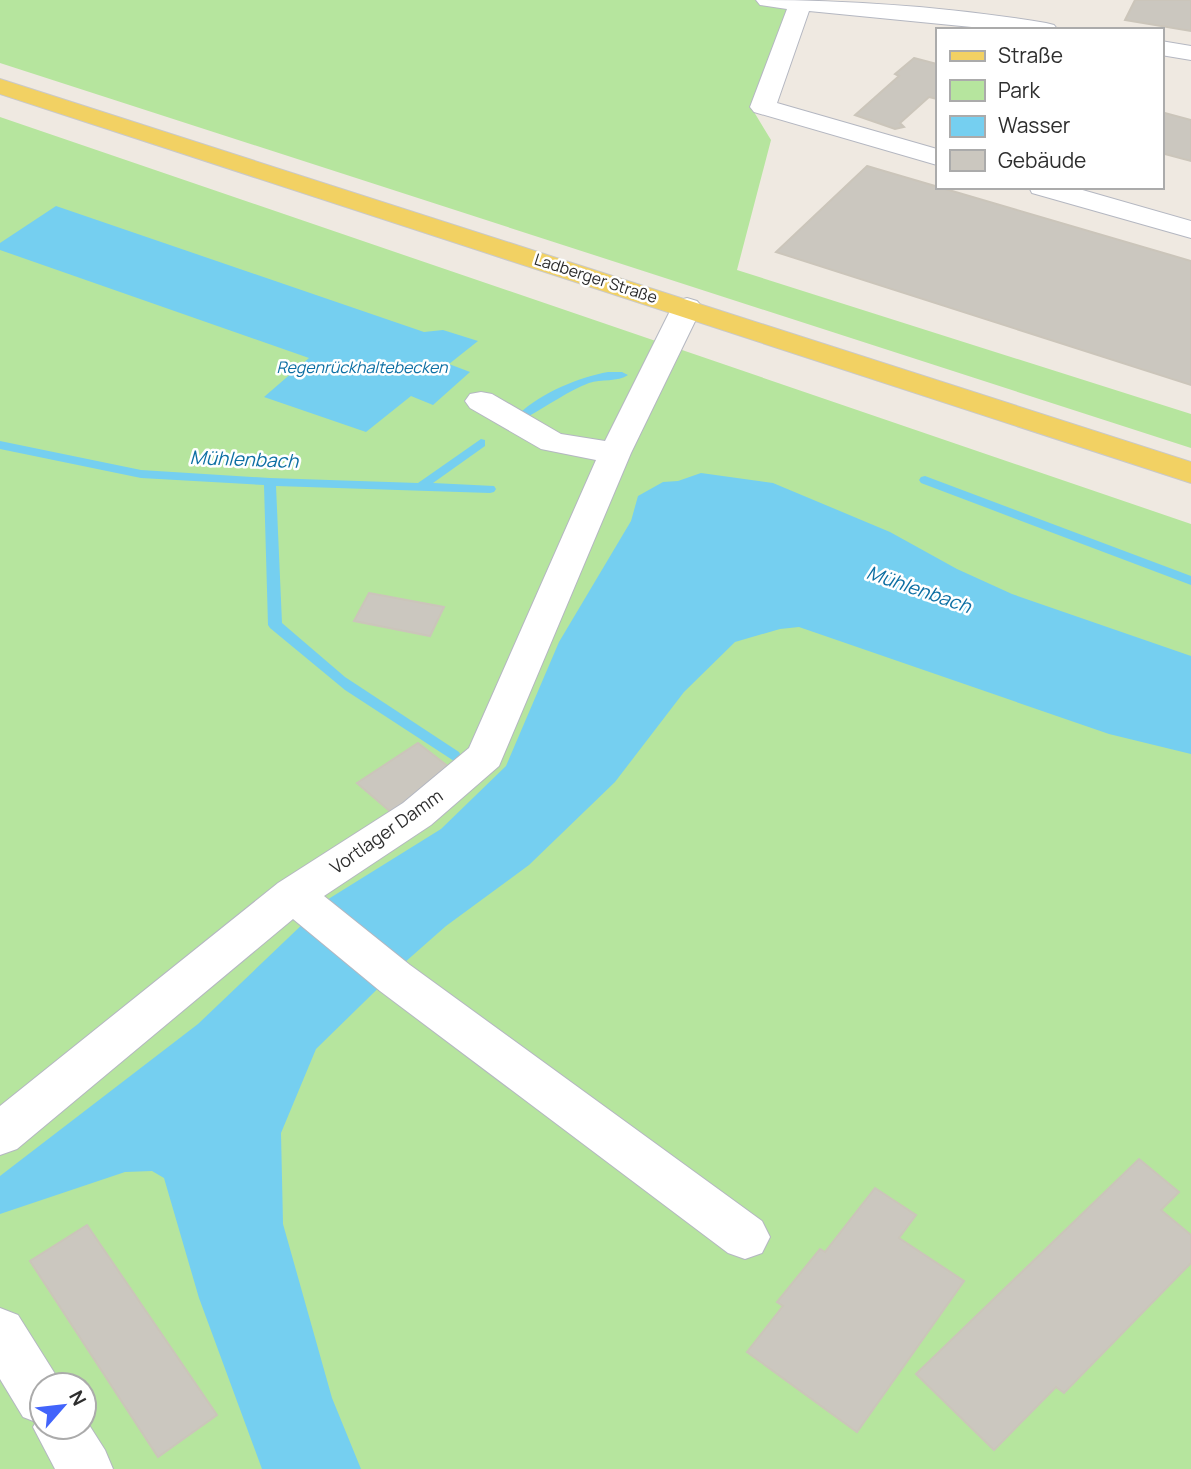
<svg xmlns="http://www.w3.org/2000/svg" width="1191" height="1469" font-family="Manrope,sans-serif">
	<rect width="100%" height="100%" fill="#efe9e1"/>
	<path fill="#b6e59e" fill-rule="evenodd" d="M 0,0 L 798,0 L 751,107 L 771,140 L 737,270 L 1191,414 L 1191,448 L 0,63 Z
		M 0,117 L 1191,524 L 1191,1469 L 0,1469 ZM 42,1385 L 84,1385 L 84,1427 L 42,1427 Z"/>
	<path fill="#75cff0" d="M 56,206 L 424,332 L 443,330 L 478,341 L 449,364 L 470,372 L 433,405 L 411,396 L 366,432 L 264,397 L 309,358 L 0,250 L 0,243 Z
		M 701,473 L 773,483 L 890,532 L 957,569 L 1012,594 L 1191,656 L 1191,754 L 1109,734 L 799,627 L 780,629 L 735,642 L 684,692 L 615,782 L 529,865 L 446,926 L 404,963 L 316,1049 L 281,1133 L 283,1224 L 332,1398 L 361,1469 L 262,1469 L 199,1298 L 164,1178 L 152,1171 L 125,1172 L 0,1214 L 0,1176 L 198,1024 L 330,898 L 441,829 L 506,766 L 559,642 L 631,521 L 638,496 L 663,482 L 678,481 Z"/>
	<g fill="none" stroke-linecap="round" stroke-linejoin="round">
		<path fill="#75cff0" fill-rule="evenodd" d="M 608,372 L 622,372 L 628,375 C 618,382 601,379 589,383 C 568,391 549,405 529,416 L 525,417 L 519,414 C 541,393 579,377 608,372 Z
			M 481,439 L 485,440 L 485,446 L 433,483 L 494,486 L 496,489 L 494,492 L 490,493 L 276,486 L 282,623 L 345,677 L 459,752 L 461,756 L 459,760 L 454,761 L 345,690 L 270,628 L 268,625 L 264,485 L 141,478 L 0,449 L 0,441 L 141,470 L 270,478 L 418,483 Z
			M 925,476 L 1191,576 L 1191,585 L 921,483 L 919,480 L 921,477 Z"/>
	</g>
	<path fill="#cbc7bf" stroke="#cbc5ba" stroke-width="2" d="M 1135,0 L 1191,0 L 1191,31 L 1125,20 Z
		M 914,58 L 937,64 L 937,99 L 929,97 L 900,123 L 904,127 L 895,129 L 855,115 L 899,76 L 895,74 Z
		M 1161,112 L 1191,120 L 1191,161 L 1161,153 Z
		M 867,166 L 1191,261 L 1191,385 L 776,252 Z
		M 369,593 L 444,607 L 430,636 L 354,621 Z
		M 418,743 L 454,771 L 392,813 L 357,783 Z
		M 1139,1159 L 1179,1192 L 1161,1210 L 1191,1235 L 1191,1263 L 1064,1393 L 1056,1387 L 994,1450 L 916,1374 Z
		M 875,1188 L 916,1215 L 899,1238 L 964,1281 L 857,1432 L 747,1352 L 783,1306 L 777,1302 L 820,1249 L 825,1252 Z
		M 87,1225 L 217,1415 L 158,1457 L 30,1261 Z"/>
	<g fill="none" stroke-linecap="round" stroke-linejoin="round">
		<defs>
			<path id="minor" d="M 756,0 C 854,0 950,7 1046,23 L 1054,25 L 1058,30 L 1002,30 L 809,11 L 777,103 L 937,149 L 937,165 L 754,112 L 750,107 L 787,9 L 760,5 Z
				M 1161,41 L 1191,46 L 1191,60 L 1161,55 Z
				M 1029,187 L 1072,187 L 1191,221 L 1191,238 L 1032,193 Z
				M 687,298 L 697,301 L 702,307 L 631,453 L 499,766 L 431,825 L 324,896 L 410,965 L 762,1221 L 770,1237 L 762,1253 L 745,1259 L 728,1253 L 380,991 L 293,919 L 17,1149 L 0,1155 L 0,1106 L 278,883 L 403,803 L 469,748 L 596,460 L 541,449 L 470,408 L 465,401 L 470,394 L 481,392 L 492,394 L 561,434 L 605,441 L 672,307 L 677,301 Z
				M 0,1308 L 18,1315 L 62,1385 L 42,1385 L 42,1427 L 84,1427 L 84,1417 L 105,1450 L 113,1469 L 55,1469 L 33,1427 L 36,1422 L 23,1417 L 0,1379 Z"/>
			<path id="major" d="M 0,79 L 1191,462 L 1191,483 L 0,94 Z"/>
		</defs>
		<use href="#minor" stroke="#b4b7c1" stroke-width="2"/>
		<use href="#major" stroke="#c9c9c9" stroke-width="2"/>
		<use href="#minor" fill="#fff" fill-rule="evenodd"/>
		<use href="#major" fill="#f2d163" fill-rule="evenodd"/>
	</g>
	<g text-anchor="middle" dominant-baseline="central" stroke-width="5" stroke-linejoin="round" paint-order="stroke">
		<g font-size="16" fill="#2e2e2e" stroke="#fff">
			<text transform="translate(596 278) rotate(18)">Ladberger Straße</text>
		</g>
		<g font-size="16" font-style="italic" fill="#0d6fa3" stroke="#fff">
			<text x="362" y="367">Regenrückhaltebecken</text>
		</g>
		<g font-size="18" fill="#2e2e2e" stroke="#fff">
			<text transform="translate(386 831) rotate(-35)">Vortlager Damm</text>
		</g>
		<g font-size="19" font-style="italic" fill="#0d6fa3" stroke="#fff">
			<text transform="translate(244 459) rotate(2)">Mühlenbach</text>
			<text transform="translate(919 589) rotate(19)">Mühlenbach</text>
		</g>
	</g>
	<rect x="936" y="28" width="228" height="161" fill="#ffffff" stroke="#ababab" stroke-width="2"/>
	<rect x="950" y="51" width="35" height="10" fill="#f2d163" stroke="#ababab" stroke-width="2"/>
	<text x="998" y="63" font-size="21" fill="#2e2e2e">Straße</text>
	<rect x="950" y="80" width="35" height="21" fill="#b6e59e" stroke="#ababab" stroke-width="2"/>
	<text x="998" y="98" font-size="21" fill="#2e2e2e">Park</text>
	<rect x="950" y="116" width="35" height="21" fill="#75cff0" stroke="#ababab" stroke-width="2"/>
	<text x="998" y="133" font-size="21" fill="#2e2e2e">Wasser</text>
	<rect x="950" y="150" width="35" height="21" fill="#cbc7bf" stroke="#ababab" stroke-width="2"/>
	<text x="998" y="168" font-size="21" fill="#2e2e2e">Gebäude</text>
	<g transform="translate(63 1406) rotate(62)"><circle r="33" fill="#ffffff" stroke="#ababab" stroke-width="2"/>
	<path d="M0-5L12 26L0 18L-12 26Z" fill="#4264fb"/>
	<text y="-10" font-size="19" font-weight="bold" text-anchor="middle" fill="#2e2e2e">N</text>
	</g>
</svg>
